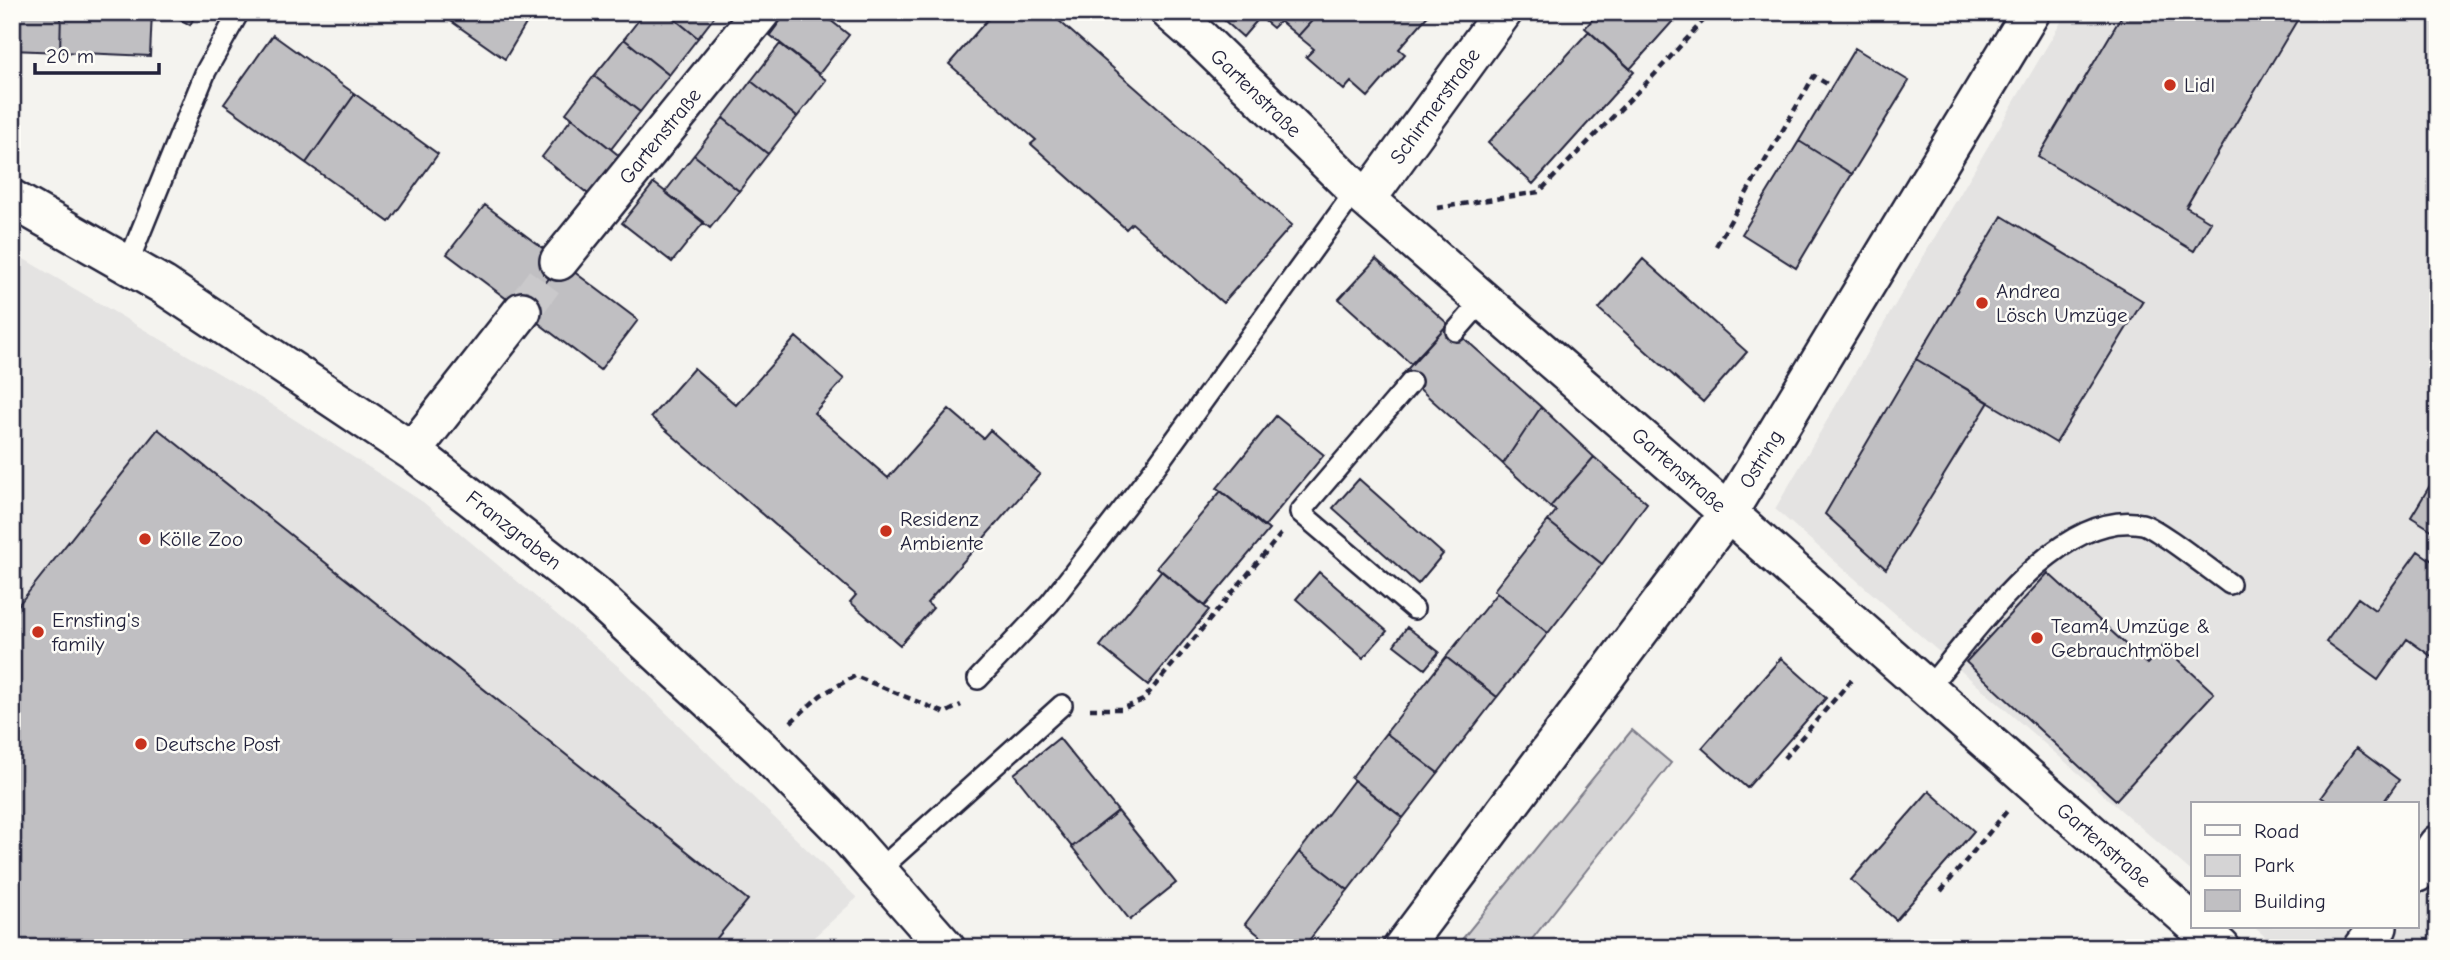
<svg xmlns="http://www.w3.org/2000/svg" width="2450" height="960" font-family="'Comic Neue',sans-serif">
	<rect width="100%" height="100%" fill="#f4f3ef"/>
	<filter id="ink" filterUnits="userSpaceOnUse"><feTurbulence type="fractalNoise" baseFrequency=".0143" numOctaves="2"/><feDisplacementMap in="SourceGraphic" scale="14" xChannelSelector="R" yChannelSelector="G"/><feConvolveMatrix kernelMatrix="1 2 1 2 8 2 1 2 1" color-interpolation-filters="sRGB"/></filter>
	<g filter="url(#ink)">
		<path fill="#e4e3e2" d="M 2067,12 L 2438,12 L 2438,948 L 2278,948 L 2254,927 L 2417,927 L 2417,804 L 2193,804 L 2193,873 L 1775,509 Z
			M 12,252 L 264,400 L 423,502 L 619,667 L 857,898 L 802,948 L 12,948 Z"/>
		<path fill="#d5d4d5" stroke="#7c7b88" stroke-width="2" d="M 1632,730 L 1671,763 L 1525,948 L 1455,948 Z"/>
		<path fill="#c0bfc2" stroke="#22223b" stroke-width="2" d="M 12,12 L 61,12 L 60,52 L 12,50 Z
			M 61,12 L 152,12 L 150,56 L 60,52 Z
			M 169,12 L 197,12 L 190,25 Z
			M 438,12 L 533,12 L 505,59 Z
			M 645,12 L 666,12 L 698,38 L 669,75 L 624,39 Z
			M 666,12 L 718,12 L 698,38 Z
			M 787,12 L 820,12 L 849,35 L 819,74 L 770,35 Z
			M 994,12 L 1049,12 L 1292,225 L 1223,303 L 1132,223 L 1126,229 L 1031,144 L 1036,140 L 949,64 Z
			M 1215,12 L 1320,12 L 1298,36 L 1280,21 L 1273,28 L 1260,17 L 1243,37 Z
			M 1320,12 L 1431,12 L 1399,49 L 1405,54 L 1368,97 L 1351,82 L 1344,90 L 1306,57 L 1314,49 L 1298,36 Z
			M 1599,12 L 1681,12 L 1630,69 L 1585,28 Z
			M 2124,12 L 2302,12 L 2186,207 L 2211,222 L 2194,251 L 2038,157 Z
			M 1589,31 L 1634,72 L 1533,184 L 1488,143 Z
			M 273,35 L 355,94 L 306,163 L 224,104 Z
			M 624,39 L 669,75 L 640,112 L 594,76 Z
			M 780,44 L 826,80 L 797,117 L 751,81 Z
			M 1855,48 L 1909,81 L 1852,174 L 1799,141 Z
			M 594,76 L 640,112 L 611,149 L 566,113 Z
			M 751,81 L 797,117 L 768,154 L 723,118 Z
			M 355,94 L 438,154 L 389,222 L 306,163 Z
			M 572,118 L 622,158 L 592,197 L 542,157 Z
			M 723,118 L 768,154 L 739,191 L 694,155 Z
			M 1799,141 L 1852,174 L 1796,268 L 1742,234 Z
			M 694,155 L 739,191 L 710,228 L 665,192 Z
			M 654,183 L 704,222 L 672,262 L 622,223 Z
			M 485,205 L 561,262 L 524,312 L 447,254 Z
			M 2002,216 L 2143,301 L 2056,443 L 1916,359 Z
			M 1376,259 L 1448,324 L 1411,364 L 1339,299 Z
			M 1643,259 L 1747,352 L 1703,402 L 1599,309 Z
			M 561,262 L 638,320 L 600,370 L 524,312 Z
			M 1448,324 L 1541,407 L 1503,464 L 1403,374 Z
			M 796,337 L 844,379 L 814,413 L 888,478 L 949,409 L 983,438 L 990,430 L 1040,474 L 927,603 L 933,608 L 900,645 L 850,602 L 856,595 L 651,417 L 694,368 L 736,405 Z
			M 1916,359 L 1989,402 L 1886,569 L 1825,514 Z
			M 1541,407 L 1594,457 L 1550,507 L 1503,464 Z
			M 1276,416 L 1324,455 L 1264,527 L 1217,488 Z
			M 158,429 L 748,900 L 709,948 L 12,948 L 12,613 Z
			M 1594,457 L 1647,503 L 1602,564 L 1548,521 L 1556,511 L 1550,507 Z
			M 2438,472 L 2438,534 L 2411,517 Z
			M 1359,479 L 1443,554 L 1418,584 L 1333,508 Z
			M 1221,491 L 1269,530 L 1205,606 L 1157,567 Z
			M 1548,521 L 1602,564 L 1548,633 L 1494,590 Z
			M 2418,551 L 2438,565 L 2438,661 L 2407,639 L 2378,680 L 2326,642 L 2358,598 L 2375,610 Z
			M 1161,571 L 1209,610 L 1148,685 L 1100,646 Z
			M 1319,572 L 1387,631 L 1363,658 L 1296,599 Z
			M 2048,573 L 2147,664 L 2163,646 L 2214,693 L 2116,800 L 1966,662 Z
			M 1497,593 L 1548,633 L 1497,697 L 1446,657 Z
			M 1407,627 L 1439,652 L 1425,669 L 1394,645 Z
			M 1446,657 L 1497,697 L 1438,773 L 1386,733 Z
			M 1781,658 L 1826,698 L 1747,788 L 1702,748 Z
			M 1386,733 L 1438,773 L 1403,818 L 1351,778 Z
			M 1059,738 L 1118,811 L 1072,847 L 1014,774 Z
			M 2356,748 L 2399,780 L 2382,804 L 2331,804 L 2321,797 Z
			M 1354,780 L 1403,818 L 1348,890 L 1299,852 Z
			M 1929,791 L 1974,831 L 1896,920 L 1851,880 Z
			M 1118,811 L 1176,883 L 1130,920 L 1072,847 Z
			M 1299,852 L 1348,890 L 1303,948 L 1275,948 L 1245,924 Z
			M 1263,938 L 1275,948 L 1255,948 Z
			M 1191,941 L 1201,948 L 1185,948 Z"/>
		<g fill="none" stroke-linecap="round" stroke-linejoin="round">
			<path stroke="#cac9cb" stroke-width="37" stroke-dasharray="37 18" stroke-linecap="butt" d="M 522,311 L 559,261"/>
			<defs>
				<path id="service" d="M 128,263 L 206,71 L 239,12
					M 1456,331 L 1483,300
					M 1411,382 L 1300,512 L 1414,609
					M 978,679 L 1050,603 L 1151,473 L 1356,190
					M 1927,689 C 1974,634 2059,508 2142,524 C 2156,527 2214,573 2230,584
					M 878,871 L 1062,705"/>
				<path id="minor" d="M 1170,12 L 1201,39 L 1356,190 L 1728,513 L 2193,923
					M 12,199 L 163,285 L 412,451 L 594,594 L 762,749 L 845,833 L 946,948
					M 1367,199 L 1503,12
					M 559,261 L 761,12
					M 412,451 L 522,311
					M 2417,873 L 2438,844
					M 2197,927 L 2221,948
					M 1402,948 L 1728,513 L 2031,12
					M 2363,948 L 2378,927"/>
			</defs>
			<use href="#service" stroke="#22223b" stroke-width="24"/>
			<use href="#minor" stroke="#22223b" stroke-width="42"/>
			<path stroke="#22223b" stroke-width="4.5" stroke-dasharray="7 5" stroke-linecap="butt" d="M 1437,208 L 1539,192 L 1655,74 L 1711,12
				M 1716,246 L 1814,76 L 1832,87
				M 1090,709 L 1122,709 L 1143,700 L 1281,534
				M 791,722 L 821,695 L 855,676 L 945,713 L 961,705
				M 1784,758 L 1854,677
				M 1941,891 L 2007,811"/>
			<use href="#service" stroke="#fdfcf7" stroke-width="19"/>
			<use href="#minor" stroke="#fdfcf7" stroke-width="37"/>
		</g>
	</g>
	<g fill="#c8321e" stroke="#fdfcf7" stroke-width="2.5">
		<circle cx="2170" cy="85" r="7"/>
		<circle cx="1982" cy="303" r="7"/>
		<circle cx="886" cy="531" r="7"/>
		<circle cx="145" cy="539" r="7"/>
		<circle cx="38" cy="632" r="7"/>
		<circle cx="2037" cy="638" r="7"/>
		<circle cx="141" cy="744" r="7"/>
	</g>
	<g text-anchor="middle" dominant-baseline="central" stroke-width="5" stroke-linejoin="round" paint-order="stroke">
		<g font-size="21" fill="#22223b" stroke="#fdfcf7" text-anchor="start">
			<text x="2184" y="85">Lidl</text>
			<text x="1996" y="291">Andrea<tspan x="1996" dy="24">Lösch Umzüge</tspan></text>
			<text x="900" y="519">Residenz<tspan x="900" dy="24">Ambiente</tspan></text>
			<text x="159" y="539">Kölle Zoo</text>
			<text x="52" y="620">Ernsting's<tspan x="52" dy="24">family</tspan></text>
			<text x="2051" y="626">Team4 Umzüge &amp;<tspan x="2051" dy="24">Gebrauchtmöbel</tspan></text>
			<text x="155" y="744">Deutsche Post</text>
		</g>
		<g font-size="21" fill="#22223b" stroke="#fdfcf7">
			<text transform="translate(1256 93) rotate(44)">Gartenstraße</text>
			<text transform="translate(1435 106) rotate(-54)">Schirmerstraße</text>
			<text transform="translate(660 136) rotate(-51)">Gartenstraße</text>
			<text transform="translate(1761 459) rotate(-59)">Ostring</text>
			<text transform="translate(1679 470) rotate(41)">Gartenstraße</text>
			<text transform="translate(514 530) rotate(38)">Franzgraben</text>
			<text transform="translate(2104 845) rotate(41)">Gartenstraße</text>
		</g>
	</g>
	<rect width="2450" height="960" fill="none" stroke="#fdfcf7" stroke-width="42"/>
	<rect x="21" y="21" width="2408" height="918" fill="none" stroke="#22223b" stroke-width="2.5" filter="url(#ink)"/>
	<rect x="2191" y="802" width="228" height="126" fill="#fdfcf7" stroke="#a5a5ac" stroke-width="2"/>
	<rect x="2205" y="825" width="35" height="10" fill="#fdfcf7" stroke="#a5a5ac" stroke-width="2"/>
	<text x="2254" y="838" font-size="21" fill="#22223b">Road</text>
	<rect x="2205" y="855" width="35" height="21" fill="#d5d4d5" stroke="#a5a5ac" stroke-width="2"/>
	<text x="2254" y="872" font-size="21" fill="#22223b">Park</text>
	<rect x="2205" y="890" width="35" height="21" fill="#c0bfc2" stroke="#a5a5ac" stroke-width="2"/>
	<text x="2254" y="908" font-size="21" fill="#22223b">Building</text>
	<path d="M35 63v10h124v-10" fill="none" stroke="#22223b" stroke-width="3.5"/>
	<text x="46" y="63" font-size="21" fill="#22223b" stroke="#fdfcf7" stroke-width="5" paint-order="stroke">20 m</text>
</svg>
